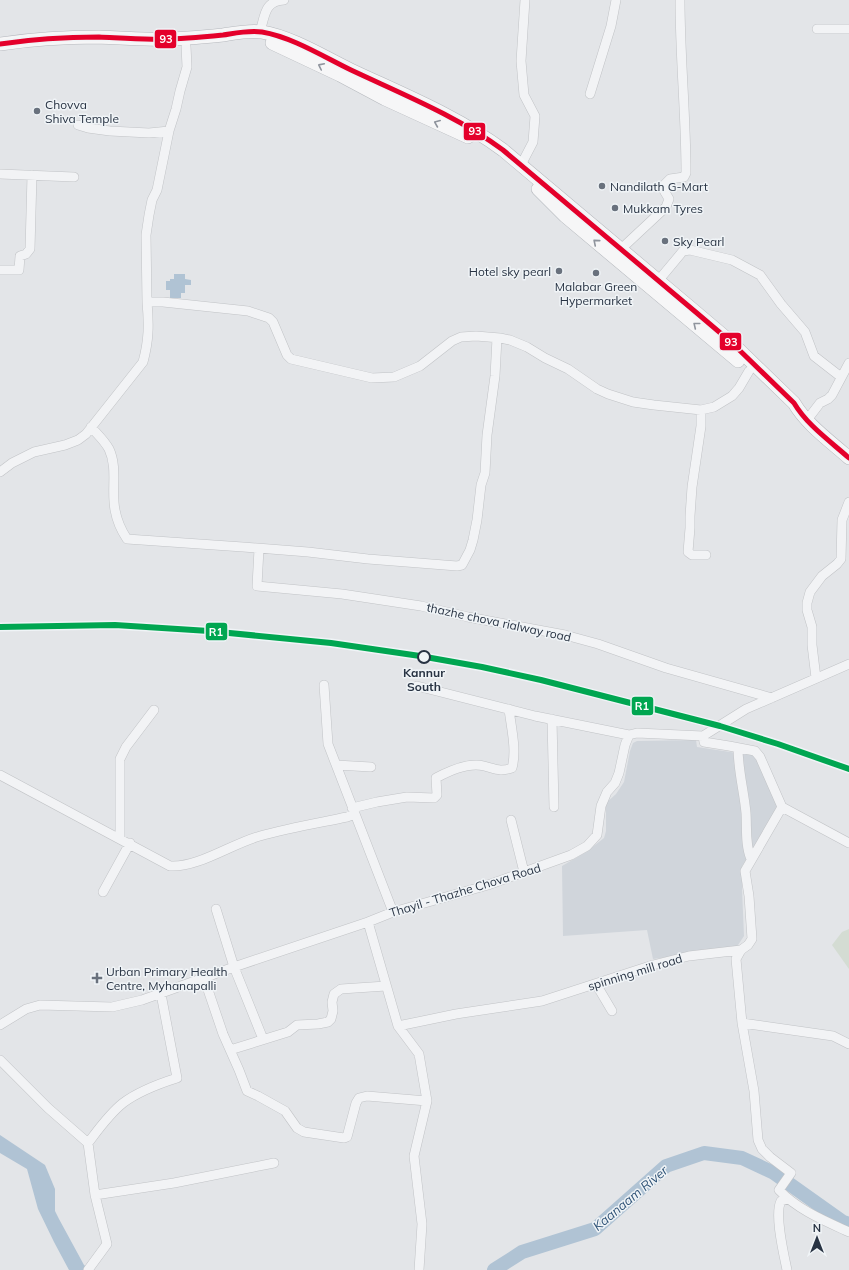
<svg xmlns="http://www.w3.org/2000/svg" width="849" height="1270" font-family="Mulish,sans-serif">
	<rect width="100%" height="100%" fill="#e3e5e8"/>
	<path fill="#d0d5db" d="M 696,740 L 697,747 L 757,756 L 779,808 L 742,866 L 742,889 L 744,936 L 736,948 L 653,959 L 647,930 L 563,936 L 562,866 L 586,852 L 604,838 L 606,831 L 606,803 L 616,794 L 624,782 L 630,751 L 633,743 L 637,741 Z"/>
	<path fill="#d4dcd3" d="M 849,929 L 849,969 L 832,945 L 842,932 Z"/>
	<path fill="#b0c3d4" d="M 174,274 L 185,274 L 185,279 L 191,280 L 191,285 L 185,285 L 185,293 L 181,293 L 181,298 L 170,298 L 170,290 L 166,290 L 166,281 L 170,281 L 170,279 L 174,279 Z
		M 0,1135 L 45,1165 L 55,1189 L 55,1211 L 59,1219 L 84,1265 L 90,1270 L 69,1270 L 54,1242 L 38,1209 L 27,1169 L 0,1153 Z"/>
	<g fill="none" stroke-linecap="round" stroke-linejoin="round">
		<path stroke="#b0c3d4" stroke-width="14" d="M 494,1270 L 522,1252 L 595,1229 L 666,1166 L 704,1153 L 742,1158 L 774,1173 L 843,1222 L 849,1224"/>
		<defs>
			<path id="minor" d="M 817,29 L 849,29
				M 260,32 C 265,16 264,1 284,0
				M 186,46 L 187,67 L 180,91 L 176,109 L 169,131 L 157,190 L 152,200 L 149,215 L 146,235 L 147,302 L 163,302 L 248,311 L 269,318 L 273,322 L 287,355 L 291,359 L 372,378 L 394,377 L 420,366 L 452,341 L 461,337 L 476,336 L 500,338 L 510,340 L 527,347 L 545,358 L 568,369 L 597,389 L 608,394 L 633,402 L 654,405 L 701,410 L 714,407 L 732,396 L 739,388 L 749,371
				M 590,94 L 611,26 L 616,0
				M 78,125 L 88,128 L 110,131 L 149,133 L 169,131
				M 521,165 L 533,142 L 535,116 L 524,95 L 521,61 L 525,0
				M 0,174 L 74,177
				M 621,249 L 666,207 L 669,199 L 662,187 L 670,179 L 684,177 L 686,173 C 686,115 680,58 680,0
				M 0,270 L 19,270 L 20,256 L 26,254 L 30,249 L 32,175
				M 658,281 L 683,251 L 690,250 L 732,260 L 760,275 L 781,304 L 805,332 L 814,356 L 841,377
				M 701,410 L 701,426 L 692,487 L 690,516 L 690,528 L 688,552 L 692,555 L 706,555
				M 807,420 L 820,403 L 828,399 L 832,395 L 849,363
				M 91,427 C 97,434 104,440 109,449 C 118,468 111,490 115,510 C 117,521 121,530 127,539 L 243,547 L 308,552 L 368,559 L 457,566 L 462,565 L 470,550 L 473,540 L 477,520 L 481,485 L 485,473 L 487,435 L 495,376 L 497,338
				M 0,472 L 12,463 L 34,452 L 65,445 L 78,440 L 86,434 L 143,362 C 149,340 149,324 147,302
				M 259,549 L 257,586 L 342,594 L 421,606 L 468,617 L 565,635 L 598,644 L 666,668 L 772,698
				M 816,678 L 812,645 L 812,627 L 807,610 L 807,603 L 810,592 L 822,576 L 837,564 L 841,559 L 842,520 L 849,502
				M 324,685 L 328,744 L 393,912
				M 417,686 L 535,716 L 629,735
				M 552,719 L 554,807
				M 738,748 C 738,770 744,791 746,813 C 747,828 745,845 751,859 L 752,857
				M 336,765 L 371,767
				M 0,775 L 170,866 C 198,868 233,843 260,836 C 288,828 318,823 347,817 L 355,814
				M 782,807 L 849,843
				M 352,808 L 377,802 L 407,797 L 434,798 L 437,795 L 436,778 C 449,771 468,762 484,766 C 496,769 500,772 512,768 C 517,750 511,727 509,709
				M 511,820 L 524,872
				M 120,838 L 120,759 L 126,747 L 154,710
				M 103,892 L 130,843
				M 216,909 L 234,967 L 263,1039
				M 368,922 L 398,1026 L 419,1054 L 427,1101 L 414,1156 L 422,1224 L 419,1270
				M 741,950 L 736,959 L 742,1023 L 754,1091 L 758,1140 L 762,1149 L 770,1157 L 791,1173 L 779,1190 C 798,1210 825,1221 849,1232
				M 204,978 L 223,1034 L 239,1070 L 247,1091 L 258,1096 L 285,1111 L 297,1128 L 304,1132 L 344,1138 L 347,1137 L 356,1103 L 359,1098 L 367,1096 L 427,1101
				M 596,984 L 612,1011
				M 742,1023 L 833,1036 L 849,1044
				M 0,1025 L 26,1009 L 40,1005 L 112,1007 L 142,1000 L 234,967 L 368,922 L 393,912 L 488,885 L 571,855 L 587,846 L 597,835 L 601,806 L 607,792 L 615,783 L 619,773 L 625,745 L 629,735 L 637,733 L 703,736 L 746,709 L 849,664
				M 398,1026 L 456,1014 L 542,1001 L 653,965 L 689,956 L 741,950 L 748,945 L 752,939 L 749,896 L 745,871 L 782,807 L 760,757 L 755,751 L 729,746 L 704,742 L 703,736
				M 230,1050 L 288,1032 L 297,1025 L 318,1024 L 328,1022 L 331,1019 L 333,1011 L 332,1002 L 334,994 L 341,989 L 386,986
				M 0,1060 L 48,1108 L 88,1143 L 95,1195 L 107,1244 L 88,1270
				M 88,1143 C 98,1130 109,1114 123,1103 C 139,1091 158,1084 177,1078 L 161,994
				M 95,1195 L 174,1183 L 274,1163
				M 787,1270 C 784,1255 774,1214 781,1201 L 787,1199"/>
			<path id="highway" d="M 272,43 L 340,75 L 385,99 L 468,137
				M 0,44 C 33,39 66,37 99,37 C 120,38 142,40 163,39 C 183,39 203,37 223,35 C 236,33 249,30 262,32 C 292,37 324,57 351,70 C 402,94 457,116 503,150 L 698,314 L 731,342 L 794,403 C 807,425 830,441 849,458
				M 538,189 L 565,216 L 738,361"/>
		</defs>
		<use href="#minor" stroke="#c1c3c6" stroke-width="10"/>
		<use href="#highway" stroke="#b5b8bd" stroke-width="14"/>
		<use href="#minor" stroke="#f2f3f5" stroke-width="9"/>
		<use href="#highway" stroke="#f6f6f7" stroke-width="13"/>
		<defs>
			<path id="bus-1" d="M 0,44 C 33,39 66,37 99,37 C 120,38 142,40 163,39 C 183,39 203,37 223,35 C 236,33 249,30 262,32 C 292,37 324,57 351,70 C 402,94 457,116 503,150 L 698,314 L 731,342 L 794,403 C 807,425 830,441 849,458"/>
		</defs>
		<use href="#bus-1" stroke="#f0f4f7" stroke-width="8"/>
		<use href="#bus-1" stroke="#e4002b" stroke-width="5"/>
		<defs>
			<path id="rail-1" d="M 0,627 L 115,625 L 209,631 L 331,643 L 420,656 L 482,667 L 541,680 L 720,726 L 778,744 L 849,769"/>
		</defs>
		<use href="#rail-1" stroke="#f0f4f7" stroke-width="9"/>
		<use href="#rail-1" stroke="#00a651" stroke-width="6"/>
	</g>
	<defs><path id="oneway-chevron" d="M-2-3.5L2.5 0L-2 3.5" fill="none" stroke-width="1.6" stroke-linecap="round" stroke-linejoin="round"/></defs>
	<g stroke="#8f949d">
		<use href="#oneway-chevron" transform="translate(321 66) rotate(-154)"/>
		<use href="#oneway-chevron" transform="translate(437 123) rotate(-157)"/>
		<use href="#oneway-chevron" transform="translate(596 242) rotate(-140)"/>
		<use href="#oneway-chevron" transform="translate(696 325) rotate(-141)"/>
	</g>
	<g fill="#69717d" stroke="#f0f4f7" stroke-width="1.5">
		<circle cx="37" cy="111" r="4"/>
		<circle cx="602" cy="186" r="4"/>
		<circle cx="615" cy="208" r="4"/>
		<circle cx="665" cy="241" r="4"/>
		<circle cx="559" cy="271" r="4"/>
		<circle cx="596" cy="273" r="4"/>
		<path d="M95 972h4v4h4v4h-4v4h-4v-4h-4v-4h4z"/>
	</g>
	<circle fill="#f0f4f7" stroke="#283343" stroke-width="2" cx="424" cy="657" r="6"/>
	<g text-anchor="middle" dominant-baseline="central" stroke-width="3" stroke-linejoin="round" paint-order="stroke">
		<g font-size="12" fill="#283343" stroke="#f0f4f7" text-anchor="start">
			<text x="45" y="104">Chovva<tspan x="45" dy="14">Shiva Temple</tspan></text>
			<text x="610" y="186">Nandilath G-Mart</text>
			<text x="623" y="208">Mukkam Tyres</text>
			<text x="673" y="241">Sky Pearl</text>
			<text x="551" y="271" text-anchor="end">Hotel sky pearl</text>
			<text x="596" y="286" text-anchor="middle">Malabar Green<tspan x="596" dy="14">Hypermarket</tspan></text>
			<text x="106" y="971">Urban Primary Health<tspan x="106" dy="14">Centre, Myhanapalli</tspan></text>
		</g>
		<g font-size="12" fill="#283343" stroke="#f0f4f7">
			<text transform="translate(499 622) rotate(12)">thazhe chova rialway road</text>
			<text transform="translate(465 890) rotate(-17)">Thayil - Thazhe Chova Road</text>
			<text transform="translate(635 972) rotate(-17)">spinning mill road</text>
		</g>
		<g font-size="12" font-weight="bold" fill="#283343" stroke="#f0f4f7">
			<text x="424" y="672">Kannur<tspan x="424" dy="14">South</tspan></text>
		</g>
		<g font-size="13" font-style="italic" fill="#305478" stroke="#f0f4f7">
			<text transform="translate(630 1198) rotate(-40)">Kaanaam River</text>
		</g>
	</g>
	<g stroke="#f0f4f7" stroke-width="1.5">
		<rect x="154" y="29" width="23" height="20" rx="4" fill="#e4002b"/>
		<rect x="463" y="122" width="23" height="19" rx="4" fill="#e4002b"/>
		<rect x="719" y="332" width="23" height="19" rx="4" fill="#e4002b"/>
		<rect x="205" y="622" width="23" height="19" rx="4" fill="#00a651"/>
		<rect x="631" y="696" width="23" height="20" rx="4" fill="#00a651"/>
	</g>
	<g font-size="11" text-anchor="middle" font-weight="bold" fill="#fff">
		<text x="166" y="43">93</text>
		<text x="475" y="135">93</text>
		<text x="731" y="346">93</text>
		<text x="216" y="636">R1</text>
		<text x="642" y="710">R1</text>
	</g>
	<g transform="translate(817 1238)" stroke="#f0f4f7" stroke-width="3" paint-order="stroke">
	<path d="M0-3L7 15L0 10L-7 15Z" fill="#283343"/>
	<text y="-6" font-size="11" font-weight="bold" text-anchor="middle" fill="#283343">N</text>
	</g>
</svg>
